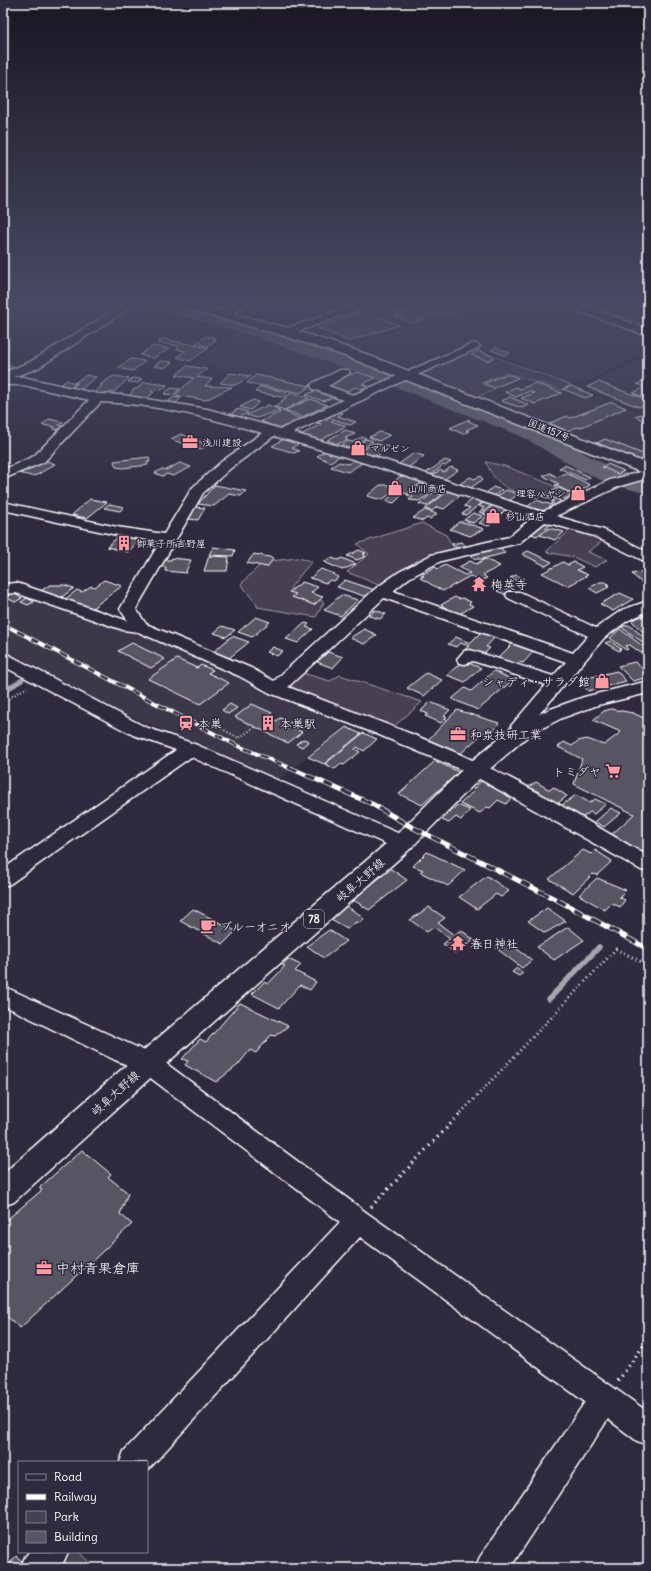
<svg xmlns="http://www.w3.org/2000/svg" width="651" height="1571" font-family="Delius,'Klee One',sans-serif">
	<rect width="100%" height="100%" fill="#2f2a3d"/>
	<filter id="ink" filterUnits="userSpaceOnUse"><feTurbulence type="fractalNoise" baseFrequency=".025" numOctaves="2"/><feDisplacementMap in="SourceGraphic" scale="8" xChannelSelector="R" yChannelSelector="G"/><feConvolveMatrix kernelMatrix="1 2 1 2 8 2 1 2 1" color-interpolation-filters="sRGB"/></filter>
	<g filter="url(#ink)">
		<path fill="#3c3749" d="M 304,302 L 556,302 L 648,336 L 648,352 L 578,386 L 469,344 L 417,367 L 412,368 L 300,328 L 351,310 L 300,303 Z
			M 236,330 L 385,379 L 371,386 L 371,389 L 337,405 L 302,394 L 243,383 L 254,375 L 193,364 Z
			M 648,354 L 648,413 L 581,387 Z
			M 507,373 L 561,390 L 571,385 L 648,416 L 648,464 L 545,424 L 574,412 L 544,423 L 477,397 L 495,390 L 481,384 Z
			M 15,590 L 144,637 L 348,723 L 277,781 L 176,735 L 114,710 L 3,654 L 3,591 Z"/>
		<path fill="#464152" stroke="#a2a0a8" d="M 581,302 L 648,302 L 648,321 L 610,307 Z
			M 474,349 L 571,385 L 561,390 L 507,373 L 481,383 L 495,390 L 477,397 L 421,374 L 433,370 L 433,367 Z
			M 542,433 L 584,449 L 574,453 L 544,438 Z
			M 486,462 L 505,466 L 557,487 L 538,498 C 512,491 497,489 486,462 Z
			M 422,523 L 446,535 L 455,550 L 381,586 L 347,572 L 369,554 L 357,544 Z
			M 572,528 L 604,540 L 588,552 L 607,560 L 595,567 L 573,557 L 546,552 Z
			M 297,558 L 312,561 L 290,588 L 324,602 L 316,617 L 257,607 L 257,605 L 241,584 L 263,562 Z
			M 299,672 L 330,681 L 340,675 L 422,702 L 390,730 L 284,686 Z
			M 66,1552 L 79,1552 L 95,1568 L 52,1568 Z"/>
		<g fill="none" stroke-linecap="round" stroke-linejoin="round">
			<path stroke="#a7a6ad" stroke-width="4.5" d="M 3,692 L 22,680"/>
			<path stroke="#a7a6ad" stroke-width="5.5" d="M 549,999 L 599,947"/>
			<path fill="#6d6a77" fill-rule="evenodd" d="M 143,302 C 175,298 210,311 240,320 C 308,341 374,365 441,390 C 473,402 506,412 537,427 C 574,445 607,471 648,480 L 648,494 L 607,483 L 578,469 L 521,436 L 357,372 L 253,336 L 146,306 Z
				M 565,302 L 589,302 L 648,324 L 648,336 L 568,306 Z"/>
		</g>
		<path fill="#595564" stroke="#fff" d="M 386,302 L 407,310 L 395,314 L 373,306 Z
			M 431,302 L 467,302 L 451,308 L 460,311 L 449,315 L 441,312 L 413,323 L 395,316 L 424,305 L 427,306 L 434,303 Z
			M 368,313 L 399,325 L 349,341 L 318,328 L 357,314 L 362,316 Z
			M 206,336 L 216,338 L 213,340 L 216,340 L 208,346 L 195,344 Z
			M 163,339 L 209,348 L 190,361 L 177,357 L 185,351 L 177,349 L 179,346 L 158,343 Z
			M 153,346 L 169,349 L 153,358 L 140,355 Z
			M 496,347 L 510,353 L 505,355 L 491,350 Z
			M 478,351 L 492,356 L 494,358 L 487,361 L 471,355 Z
			M 131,359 L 145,361 L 133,371 L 118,368 Z
			M 161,361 L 172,362 L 165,368 L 154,366 Z
			M 3,363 L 15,367 L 3,373 Z
			M 187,366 L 207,369 L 197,377 L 212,379 L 205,386 L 232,387 L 205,400 L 175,395 L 194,378 L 176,375 Z
			M 357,372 L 375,378 L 362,384 L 367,386 L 361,389 L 356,387 L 344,392 L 326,385 Z
			M 230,373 L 251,376 L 235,385 L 220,383 Z
			M 86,375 L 96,377 L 79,391 L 70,389 L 78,383 L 74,383 Z
			M 256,375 L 310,386 L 301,393 L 247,383 Z
			M 504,375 L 510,375 L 518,378 L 494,388 L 484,383 Z
			M 113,376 L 129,378 L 114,392 L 111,392 L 107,396 L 93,394 L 102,386 L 100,385 Z
			M 132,378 L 142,379 L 138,383 L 128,382 Z
			M 648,379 L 648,399 L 633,393 L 645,387 L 637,384 Z
			M 67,380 L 76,384 L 69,389 L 59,386 Z
			M 144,382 L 167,385 L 162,390 L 153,389 L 151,391 L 154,392 L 145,401 L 127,399 L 134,389 L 137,389 Z
			M 598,382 L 648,400 L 648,402 L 639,407 L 587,387 Z
			M 535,383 L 562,393 L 535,404 L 521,398 L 534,393 L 530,391 L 516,397 L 505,392 L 516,387 L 520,389 Z
			M 571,386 L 593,395 L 585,398 L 563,389 Z
			M 260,387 L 287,392 L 282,397 L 255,392 Z
			M 171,388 L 180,389 L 173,395 L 164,394 Z
			M 317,390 L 334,397 L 323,401 L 306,395 Z
			M 293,393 L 309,398 L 284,410 L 274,406 L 283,402 L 281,401 L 286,398 L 284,397 Z
			M 174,397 L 181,398 L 176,403 L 168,402 Z
			M 510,397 L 529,405 L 522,408 L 501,401 Z
			M 311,399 L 327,405 L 302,417 L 285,410 Z
			M 253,400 L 259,402 L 253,408 L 250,410 L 240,407 Z
			M 612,402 L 626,408 L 579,428 L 577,427 L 567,431 L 550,423 L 567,416 L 570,418 Z
			M 268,405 L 280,410 L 257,418 L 246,415 Z
			M 238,409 L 248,412 L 240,417 L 230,414 Z
			M 283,411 L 301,419 L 279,429 L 261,421 Z
			M 338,411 L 343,413 L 338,416 L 356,422 L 350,425 L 327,417 Z
			M 641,414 L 648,417 L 648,423 L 635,416 Z
			M 49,419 L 63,422 L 59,425 L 65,427 L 60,430 L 53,429 L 55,427 L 42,425 Z
			M 325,419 L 346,426 L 319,441 L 301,435 L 321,424 L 317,423 Z
			M 469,419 L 470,420 L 468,421 L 478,425 L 466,430 L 469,431 L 463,434 L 450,428 Z
			M 346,430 L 355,434 L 345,438 L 348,440 L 337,444 L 327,440 Z
			M 380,432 L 390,435 L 379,441 L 369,437 Z
			M 181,434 L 209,445 L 198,450 L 171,439 Z
			M 362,437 L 366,438 L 347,451 L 337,448 L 348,441 L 353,442 Z
			M 284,439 L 298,444 L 292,448 L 299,451 L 294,453 L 272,446 Z
			M 366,439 L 373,441 L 356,454 L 347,451 Z
			M 605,439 L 648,456 L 648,460 L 644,458 L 640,460 L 597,443 Z
			M 374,443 L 389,447 L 377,456 L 373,454 L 369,458 L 357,454 Z
			M 325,451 L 340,456 L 330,462 L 317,456 Z
			M 414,453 L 424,456 L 406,469 L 396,466 Z
			M 149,457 L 150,462 L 147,462 L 148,465 L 123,468 L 116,467 L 114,461 Z
			M 44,460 L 55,464 L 37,475 L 31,476 L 19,473 L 24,470 L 28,471 Z
			M 354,460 L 362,463 L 348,472 L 331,467 L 339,462 L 348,464 Z
			M 445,460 L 451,462 L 445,466 L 443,465 L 428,477 L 423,475 Z
			M 180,463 L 191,467 L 173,476 L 167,474 L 162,476 L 155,473 L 162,469 L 166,470 Z
			M 608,464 L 624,471 L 618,474 L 602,467 Z
			M 565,465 L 590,477 L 585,480 L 559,468 Z
			M 451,467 L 458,470 L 442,481 L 430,477 L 440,470 L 444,472 Z
			M 550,473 L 557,477 L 566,473 L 590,485 L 575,495 L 555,485 L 559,484 L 543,476 Z
			M 401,476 L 422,482 L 407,494 L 395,490 L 382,500 L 367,496 L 380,485 L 389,485 Z
			M 480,476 L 483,479 L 468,490 L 457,486 L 470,477 L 474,479 Z
			M 422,484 L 437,489 L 419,501 L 409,500 L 413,497 L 407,495 Z
			M 215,485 L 246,491 L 241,496 L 229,494 L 214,506 L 198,504 Z
			M 493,487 L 502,490 L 492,497 L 484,495 Z
			M 559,488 L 573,495 L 564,499 L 550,491 Z
			M 506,490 L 518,494 L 508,502 L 495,498 Z
			M 448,491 L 461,495 L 444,509 L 437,507 L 432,511 L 425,509 Z
			M 395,492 L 403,494 L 394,503 L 386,501 Z
			M 434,492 L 442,495 L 427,506 L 419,504 Z
			M 545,494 L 561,501 L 555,505 L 551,503 L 554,501 L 542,496 Z
			M 90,499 L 107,502 L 87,518 L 72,515 Z
			M 473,499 L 483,502 L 466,515 L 462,514 L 470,508 L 464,506 Z
			M 536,500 L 552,505 L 545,511 L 527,507 Z
			M 484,502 L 492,505 L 482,513 L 479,512 L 484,508 L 479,506 Z
			M 109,504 L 124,507 L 120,511 L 104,508 Z
			M 493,505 L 506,509 L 489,526 L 479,523 L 488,515 L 483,514 Z
			M 194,507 L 205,508 L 198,520 L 188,519 Z
			M 425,510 L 437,514 L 430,519 L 427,518 L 423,521 L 413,518 Z
			M 473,513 L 483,516 L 473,523 L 464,520 Z
			M 459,522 L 463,522 L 484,529 L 470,536 L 450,529 Z
			M 545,522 L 551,524 L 537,536 L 531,534 Z
			M 549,528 L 564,532 L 555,540 L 540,535 Z
			M 121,534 L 141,538 L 128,552 L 107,547 Z
			M 176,542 L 187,543 L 184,547 L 174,546 Z
			M 461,542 L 467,547 L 458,549 L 452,544 Z
			M 213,547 L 235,550 L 233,556 L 209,555 Z
			M 500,547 L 505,553 L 482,559 L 475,559 L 470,554 Z
			M 359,550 L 366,553 L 363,554 L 366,556 L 357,560 L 347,556 Z
			M 528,551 L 552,562 L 546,566 L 522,554 Z
			M 254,554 L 274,558 L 267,567 L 247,563 Z
			M 209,556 L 229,557 L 227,571 L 204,571 Z
			M 172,558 L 191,560 L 186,571 L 187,573 L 165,571 L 166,567 L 160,567 L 164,560 L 171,560 Z
			M 332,558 L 338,560 L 342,558 L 356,564 L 342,570 L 324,562 Z
			M 485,559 L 500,566 L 483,575 L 487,578 L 480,581 L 470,576 L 443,591 L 420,578 L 424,576 L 421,575 L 435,567 L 438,569 L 445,565 L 465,575 L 470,573 L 459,567 L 470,561 L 476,564 Z
			M 563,562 L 568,565 L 574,562 L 583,567 L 577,570 L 588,575 L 568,586 L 542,573 Z
			M 321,569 L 335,574 L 334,575 L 339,577 L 334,581 L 330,580 L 326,583 L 310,578 Z
			M 648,570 L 648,582 L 643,584 L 632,574 Z
			M 516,575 L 524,579 L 518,582 L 510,578 Z
			M 104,580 L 122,586 L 91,609 L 64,600 L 77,590 L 82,592 L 91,586 L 95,587 Z
			M 345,580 L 375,590 L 367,597 L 337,587 Z
			M 302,582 L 318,587 L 311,593 L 323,597 L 314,605 L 292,597 L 296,594 L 289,592 Z
			M 600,582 L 605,582 L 609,584 L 606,585 L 609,587 L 597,593 L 589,588 Z
			M 50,585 L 64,585 L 74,588 L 59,599 L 39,592 Z
			M 504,587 L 513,592 L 507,595 L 497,591 Z
			M 12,593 L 22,598 L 15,602 L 5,597 Z
			M 620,593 L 633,599 L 613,611 L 600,604 Z
			M 341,595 L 358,600 L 341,616 L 324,610 Z
			M 455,597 L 459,599 L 462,598 L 471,602 L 469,604 L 473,606 L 458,615 L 441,605 Z
			M 27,598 L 34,602 L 28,605 L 21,602 Z
			M 375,610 L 386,614 L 380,619 L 369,616 Z
			M 646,615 L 648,617 L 648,637 L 631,620 Z
			M 256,617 L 270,622 L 252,637 L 238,632 Z
			M 305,623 L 309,624 L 306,627 L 313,629 L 298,643 L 286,639 Z
			M 629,625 L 648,640 L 648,646 L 621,627 Z
			M 222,626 L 235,630 L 226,637 L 214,633 Z
			M 364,629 L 377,635 L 364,644 L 350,638 Z
			M 620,629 L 648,650 L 648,651 L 641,653 L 630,645 L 625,646 L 628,649 L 626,650 L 610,638 Z
			M 481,632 L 495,637 L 486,647 L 490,648 L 483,655 L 465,649 L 469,646 L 460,643 L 456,647 L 448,644 L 456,637 L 470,643 Z
			M 232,636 L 249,642 L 228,659 L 212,653 Z
			M 610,641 L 621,649 L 619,651 L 605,643 Z
			M 132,643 L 165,659 L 151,668 L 118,651 Z
			M 513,643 L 535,650 L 523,663 L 519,662 L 514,666 L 496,660 Z
			M 273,647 L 283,651 L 277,656 L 267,652 Z
			M 328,652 L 343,657 L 333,668 L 317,662 Z
			M 177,659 L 197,668 L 201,665 L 213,670 L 208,673 L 229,683 L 200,704 L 148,679 Z
			M 463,661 L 481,668 L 465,682 L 447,675 Z
			M 635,662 L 648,674 L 648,677 L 633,681 L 618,666 Z
			M 494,671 L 513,680 L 478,710 L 452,699 L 465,688 L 471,691 Z
			M 617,671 L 626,681 L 588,691 L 579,680 Z
			M 426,673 L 442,680 L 424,696 L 407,688 Z
			M 430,702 L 450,710 L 444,716 L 447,717 L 441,723 L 425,716 L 428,714 L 421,711 Z
			M 230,704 L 237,708 L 228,714 L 222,710 Z
			M 252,704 L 272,713 L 267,717 L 276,721 L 280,718 L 294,724 L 291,727 L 302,732 L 288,743 L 235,717 Z
			M 611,709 L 633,713 L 648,720 L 648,855 L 610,836 L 634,814 L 574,784 L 582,759 L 558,747 L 564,742 L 572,746 L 578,741 L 587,739 L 604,745 L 621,732 L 593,720 L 604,711 Z
			M 457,710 L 499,723 L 491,735 L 483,733 L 457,757 L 425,743 Z
			M 346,727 L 361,734 L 324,764 L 308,757 Z
			M 363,733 L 377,739 L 364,751 L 357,747 L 355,749 L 360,752 L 344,765 L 341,764 L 335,769 L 325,764 Z
			M 303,739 L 309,741 L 302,747 L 296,744 Z
			M 435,761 L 459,772 L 422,805 L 399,794 Z
			M 486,780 L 515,794 L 506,804 L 498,800 L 490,808 L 487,807 L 480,813 L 460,804 L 475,790 L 473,789 L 481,781 L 484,782 Z
			M 536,782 L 550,790 L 553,787 L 567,796 L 554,806 L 525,789 Z
			M 576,795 L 590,803 L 595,799 L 606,804 L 594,814 L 590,812 L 579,820 L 558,808 Z
			M 457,805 L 470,810 L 461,820 L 456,817 L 449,823 L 442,820 Z
			M 611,808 L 621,813 L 604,827 L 595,822 Z
			M 583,850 L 591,854 L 595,850 L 612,861 L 597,875 L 593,874 L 573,893 L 549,879 Z
			M 427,852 L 465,870 L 448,886 L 420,872 L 423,870 L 413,866 Z
			M 391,869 L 407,880 L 369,910 L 352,899 Z
			M 487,876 L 509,891 L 501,897 L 496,894 L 477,909 L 459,897 Z
			M 597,878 L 626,890 L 619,897 L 625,900 L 620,907 L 612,903 L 605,910 L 579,895 Z
			M 346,906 L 362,916 L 361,917 L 364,919 L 359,923 L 356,922 L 347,929 L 331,920 Z
			M 429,907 L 445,918 L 438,923 L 454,935 L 461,930 L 474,940 L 455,953 L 443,944 L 450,939 L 434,927 L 427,932 L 410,920 Z
			M 547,908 L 566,921 L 545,933 L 528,921 Z
			M 193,909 L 236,931 L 223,944 L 180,921 Z
			M 568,927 L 584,940 L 554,960 L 537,947 Z
			M 329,930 L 346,941 L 324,958 L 307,946 Z
			M 506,941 L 532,960 L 522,968 L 496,948 Z
			M 288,959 L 301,965 L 295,971 L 316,982 L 310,990 L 300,985 L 279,1008 L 252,994 L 264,982 L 268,984 L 285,966 L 282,965 Z
			M 517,968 L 523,973 L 519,976 L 512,972 Z
			M 240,1003 L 288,1026 L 275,1036 L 271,1035 L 256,1053 L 250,1050 L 238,1065 L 216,1082 L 185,1065 L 188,1061 L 182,1059 L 200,1039 L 206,1042 Z
			M 82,1150 L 111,1174 L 108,1177 L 128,1193 L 120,1214 L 132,1224 L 20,1328 L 3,1313 L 3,1223 L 42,1190 L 39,1188 Z
			M 16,1556 L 22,1561 L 15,1568 L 10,1563 Z"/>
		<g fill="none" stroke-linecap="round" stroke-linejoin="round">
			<defs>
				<path id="minor" d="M 3,302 L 10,302 L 3,306 Z
					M 127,302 L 139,302 L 38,368 L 13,377 L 23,377 L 98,394 L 122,395 L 207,409 L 281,429 L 343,400 L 313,389 L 311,386 L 313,383 L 340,370 L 348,370 L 350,373 L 328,386 L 353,395 L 474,343 L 480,346 L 478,348 L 394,385 L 293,433 L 366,454 L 542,512 L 610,480 L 648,470 L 648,478 L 620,486 L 556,516 L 604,530 L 648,552 L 648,563 L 594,536 L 545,522 L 519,543 L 441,561 L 409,578 L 393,591 L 573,653 L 588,636 L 508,598 L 506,595 L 508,592 L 520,592 L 596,628 L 622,610 L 648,601 L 648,611 L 627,621 L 604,638 L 529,726 L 531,730 L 528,734 L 522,736 L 516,734 L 511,726 L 546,685 L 473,661 L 465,664 L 459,663 L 457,659 L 464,651 L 470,650 L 553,676 L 566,662 L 384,598 L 288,687 C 353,712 420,735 483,765 C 540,791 593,825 648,856 L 648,872 L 641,870 L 469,773 L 377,734 L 270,693 L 239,676 L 138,632 L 123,630 L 16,593 L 3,594 L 3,584 L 17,583 L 128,621 L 120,609 L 160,542 L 117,535 L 3,510 L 3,502 L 117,527 L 164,534 L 192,488 L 221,462 L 262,433 C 210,418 156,404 101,402 L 44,462 L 3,479 L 3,470 L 34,456 L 89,400 L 23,385 L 3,385 L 3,373 L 30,362 ZM 274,436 L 356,460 L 532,518 L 509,537 L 431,555 L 399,572 L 375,589 L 274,681 L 251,668 L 146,624 L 136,609 L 203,493 L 231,468 Z
					M 237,302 L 249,302 L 229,317 L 221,317 L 219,315 L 221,313 Z
					M 363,302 L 377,302 L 376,304 L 290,334 L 282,334 L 280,332 L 282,330 Z
					M 559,302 L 573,302 L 648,329 L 648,336 L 560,304 Z
					M 3,654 L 9,655 L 145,727 L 197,745 L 409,838 L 412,843 L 409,848 L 402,850 L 395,848 L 191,757 L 10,884 L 3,886 L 3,869 L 176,750 L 133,735 L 3,666 Z
					M 3,986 L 156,1056 L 367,1213 L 648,1412 L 648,1445 L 637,1441 L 608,1419 L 510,1568 L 475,1568 L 480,1557 L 585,1402 L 360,1237 L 147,1471 L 147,1462 L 120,1462 L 124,1451 L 340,1222 L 140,1070 L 115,1060 L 3,1005 Z
					M 29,1552 L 68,1552 L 63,1563 L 59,1568 L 20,1568 L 25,1557 Z"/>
				<path id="major" d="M 648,681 L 648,693 L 598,705 L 562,718 L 529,735 L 484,774 L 410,849 L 158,1071 L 14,1202 L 3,1206 L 3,1174 L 138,1055 L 394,837 L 468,764 L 515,725 L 548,710 L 584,697 Z"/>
				<path id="highway" d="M 170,302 L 189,302 L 291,329 L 355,350 L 648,464 L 648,475 L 345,356 L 281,335 L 172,305 Z"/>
			</defs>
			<use href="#minor" stroke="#fff" stroke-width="3"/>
			<use href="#major" stroke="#fff" stroke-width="3"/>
			<use href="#highway" stroke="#fff" stroke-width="3"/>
			<path stroke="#fff" stroke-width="2" stroke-dasharray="1 2.5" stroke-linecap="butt" d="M 3,702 L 27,687
				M 209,722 L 239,738 L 255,727"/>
			<path stroke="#fff" stroke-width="3" stroke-dasharray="1 3.5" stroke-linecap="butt" d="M 458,1116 L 616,949 L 648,965"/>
			<path stroke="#fff" stroke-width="3.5" stroke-dasharray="1.5 4.5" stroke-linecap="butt" d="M 371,1207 L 459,1115
				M 618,1381 L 648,1339"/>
			<use href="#minor" fill="#2f2a3d" fill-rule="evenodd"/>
			<use href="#major" fill="#2f2a3d" fill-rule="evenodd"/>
			<use href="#highway" fill="#2f2a3d" fill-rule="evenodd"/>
			<defs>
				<path id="rail-far1" d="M 3,624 L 236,745 L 290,768"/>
				<path id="rail" d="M 288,767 L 372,804 L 408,825 L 563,903 L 648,949"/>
			</defs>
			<use href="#rail-far1" stroke="#fff" stroke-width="4"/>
			<use href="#rail" stroke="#fff" stroke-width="5"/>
			<use href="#rail-far1" stroke="#2f2a3d" stroke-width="2.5" stroke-dasharray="8" stroke-linecap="butt"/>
			<use href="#rail" stroke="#2f2a3d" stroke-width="3.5" stroke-dasharray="10" stroke-linecap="butt"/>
		</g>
	</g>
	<linearGradient id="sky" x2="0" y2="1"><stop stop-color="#1a1722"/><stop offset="0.58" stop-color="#474a62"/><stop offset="1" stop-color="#474a62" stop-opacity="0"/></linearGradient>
	<rect width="651" height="522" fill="url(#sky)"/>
	<defs>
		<symbol id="office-bare" viewBox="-9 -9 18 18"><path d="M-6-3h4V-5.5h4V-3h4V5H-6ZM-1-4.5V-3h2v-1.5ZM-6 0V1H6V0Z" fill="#ff9aa2" stroke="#2f2a3d" stroke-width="2.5" paint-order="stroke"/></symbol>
		<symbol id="shop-bare" viewBox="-9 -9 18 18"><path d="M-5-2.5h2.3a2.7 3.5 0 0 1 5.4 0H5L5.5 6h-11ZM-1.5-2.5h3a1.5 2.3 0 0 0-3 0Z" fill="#ff9aa2" stroke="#2f2a3d" stroke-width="2.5" paint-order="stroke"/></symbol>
		<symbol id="building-bare" viewBox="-9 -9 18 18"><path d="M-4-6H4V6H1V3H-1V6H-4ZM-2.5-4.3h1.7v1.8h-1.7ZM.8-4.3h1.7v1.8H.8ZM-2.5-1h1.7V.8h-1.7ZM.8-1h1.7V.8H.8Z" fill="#ff9aa2" stroke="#2f2a3d" stroke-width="2.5" paint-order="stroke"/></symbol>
		<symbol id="temple-bare" viewBox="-9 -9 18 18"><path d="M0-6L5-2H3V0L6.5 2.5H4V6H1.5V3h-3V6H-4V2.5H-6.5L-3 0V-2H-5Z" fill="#ff9aa2" stroke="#2f2a3d" stroke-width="2.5" paint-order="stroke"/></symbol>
		<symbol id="station-bare" viewBox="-9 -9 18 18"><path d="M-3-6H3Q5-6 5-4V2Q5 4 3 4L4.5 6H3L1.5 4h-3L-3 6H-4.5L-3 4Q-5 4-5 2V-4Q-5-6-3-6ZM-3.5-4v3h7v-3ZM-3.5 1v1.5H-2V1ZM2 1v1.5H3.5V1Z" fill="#ff9aa2" stroke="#2f2a3d" stroke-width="2.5" paint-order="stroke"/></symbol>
		<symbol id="supermarket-bare" viewBox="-9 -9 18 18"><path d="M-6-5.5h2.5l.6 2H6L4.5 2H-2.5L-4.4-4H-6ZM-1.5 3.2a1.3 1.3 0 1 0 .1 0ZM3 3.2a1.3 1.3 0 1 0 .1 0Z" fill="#ff9aa2" stroke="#2f2a3d" stroke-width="2.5" paint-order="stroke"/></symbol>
		<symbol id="cafe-bare" viewBox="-9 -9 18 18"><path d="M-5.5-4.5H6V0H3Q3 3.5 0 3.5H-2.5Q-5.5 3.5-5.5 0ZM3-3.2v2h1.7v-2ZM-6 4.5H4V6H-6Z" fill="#ff9aa2" stroke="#2f2a3d" stroke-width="2.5" paint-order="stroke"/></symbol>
	</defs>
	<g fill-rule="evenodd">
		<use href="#office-bare" x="179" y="431" width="22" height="22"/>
		<use href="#shop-bare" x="347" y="437" width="22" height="22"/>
		<use href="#shop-bare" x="384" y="477" width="22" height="22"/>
		<use href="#shop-bare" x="567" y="482" width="22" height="22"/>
		<use href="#shop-bare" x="482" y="505" width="22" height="22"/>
		<use href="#building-bare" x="113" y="532" width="22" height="22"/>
		<use href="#temple-bare" x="468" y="573" width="22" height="22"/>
		<use href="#shop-bare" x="591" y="670" width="22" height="22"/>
		<use href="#station-bare" x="175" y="712" width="22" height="22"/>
		<use href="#building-bare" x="257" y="712" width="22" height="22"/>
		<use href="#office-bare" x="447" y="723" width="22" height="22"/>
		<use href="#supermarket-bare" x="602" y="760" width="22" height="22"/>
		<use href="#cafe-bare" x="197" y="915" width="22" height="22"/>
		<use href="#temple-bare" x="447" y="932" width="22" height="22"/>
		<use href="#office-bare" x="33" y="1257" width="22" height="22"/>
	</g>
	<g text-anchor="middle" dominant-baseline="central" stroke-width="3" stroke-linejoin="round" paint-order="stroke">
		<g font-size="10" fill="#fff" stroke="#2f2a3d">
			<text transform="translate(549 430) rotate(22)">国道157号</text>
		</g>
		<g font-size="10" fill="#fff" stroke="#2f2a3d" text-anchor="start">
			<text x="202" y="442">浅川建設</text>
			<text x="370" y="448">マルゼン</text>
			<text x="407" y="488">山川商店</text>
			<text x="566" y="493" text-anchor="end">理容ハヤシ</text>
			<text x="505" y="516">杉山酒店</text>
			<text x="136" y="543">御菓子所吉野屋</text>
		</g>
		<rect fill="#2f2a3d" stroke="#c1bfc5" stroke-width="1" x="304" y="910" width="20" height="18" rx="3"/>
		<g font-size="11" font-weight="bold" fill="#fff">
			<text x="314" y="919">78</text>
		</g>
		<g font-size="12" fill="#fff" stroke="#2f2a3d" text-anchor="start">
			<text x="491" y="584">梅英寺</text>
			<text x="590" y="681" text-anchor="end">シャディ・サラダ館</text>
			<text x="198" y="723">本巣</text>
			<text x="280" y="723">本巣駅</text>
			<text x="470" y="734">和泉技研工業</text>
			<text x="601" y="771" text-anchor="end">トミダヤ</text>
			<text x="220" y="926">ブルーオニオ</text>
			<text x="470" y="943">春日神社</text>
		</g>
		<g font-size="12" fill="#fff" stroke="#2f2a3d">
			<text transform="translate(360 880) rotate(-41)">岐阜大野線</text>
			<text transform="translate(115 1093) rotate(-42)">岐阜大野線</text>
		</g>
		<g font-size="14" fill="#fff" stroke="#2f2a3d" text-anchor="start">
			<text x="56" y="1268">中村青果倉庫</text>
		</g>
	</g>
	<rect width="651" height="1571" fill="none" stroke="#2f2a3d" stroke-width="16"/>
	<rect x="8" y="8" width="635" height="1555" fill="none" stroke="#fff" stroke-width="1.5" filter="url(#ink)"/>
	<rect x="18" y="1461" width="130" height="92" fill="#2f2a3d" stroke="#827f8b"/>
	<rect x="26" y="1474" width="20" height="6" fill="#2f2a3d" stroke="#827f8b"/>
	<text x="54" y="1481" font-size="12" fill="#ffffff">Road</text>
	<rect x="26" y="1494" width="20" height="6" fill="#ffffff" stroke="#827f8b"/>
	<text x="54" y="1501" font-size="12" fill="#ffffff">Railway</text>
	<rect x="26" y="1511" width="20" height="12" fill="#464152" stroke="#827f8b"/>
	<text x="54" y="1521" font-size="12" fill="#ffffff">Park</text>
	<rect x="26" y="1531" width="20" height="12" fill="#595564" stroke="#827f8b"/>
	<text x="54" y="1541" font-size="12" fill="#ffffff">Building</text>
</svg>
